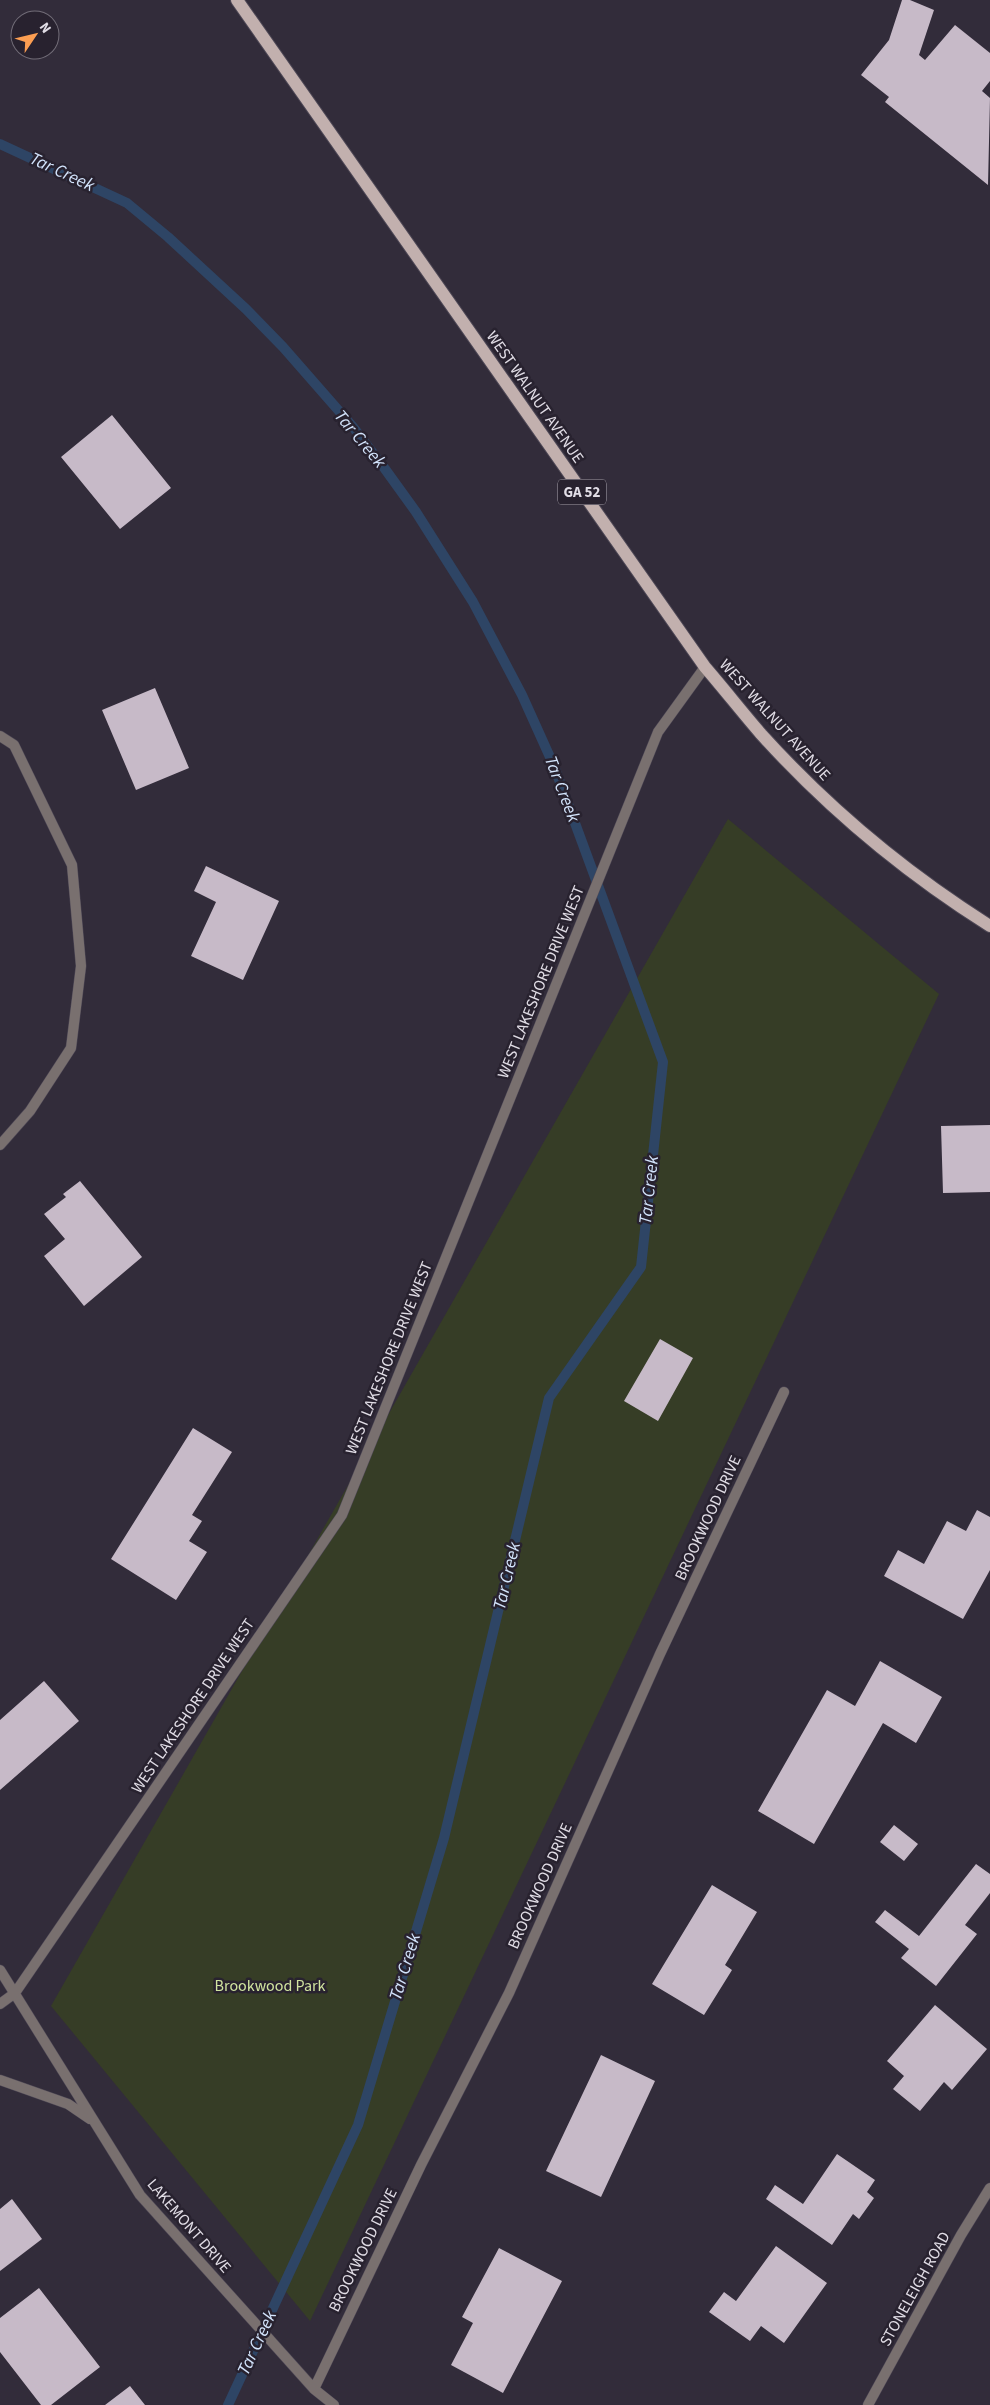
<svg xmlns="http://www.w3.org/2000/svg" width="990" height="2405" font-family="'Source Sans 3',sans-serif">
	<rect width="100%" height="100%" fill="#322c3a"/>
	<path fill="#363d26" d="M 728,819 L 939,994 L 310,2321 L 51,2006 Z"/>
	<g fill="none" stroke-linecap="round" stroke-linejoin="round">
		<path stroke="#2e4565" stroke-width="10" d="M 0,144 L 127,203 L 168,237 L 246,309 L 283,347 L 353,427 L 385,469 L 416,512 L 473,602 L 522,695 L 554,766 L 663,1062 L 641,1267 L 549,1398 L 444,1838 L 358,2125 L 228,2405"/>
	</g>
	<path fill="#c7bac8" d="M 902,0 L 910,0 L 934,10 L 919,55 L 925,60 L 955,25 L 990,53 L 990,81 L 982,91 L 990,98 L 988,185 L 885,102 L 889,97 L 861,75 L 889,40 Z
		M 112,415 L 171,488 L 120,529 L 61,457 Z
		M 155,688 L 189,768 L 136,790 L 102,710 Z
		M 206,866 L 279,901 L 243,980 L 191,956 L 216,902 L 194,891 Z
		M 990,1125 L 990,1192 L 943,1193 L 941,1126 Z
		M 80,1181 L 142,1257 L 84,1306 L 44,1256 L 65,1239 L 44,1214 L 66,1197 L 63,1194 Z
		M 660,1339 L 693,1358 L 658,1421 L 624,1401 Z
		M 193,1428 L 232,1452 L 192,1515 L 202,1521 L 189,1541 L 207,1552 L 176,1600 L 111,1559 Z
		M 977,1510 L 990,1517 L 990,1570 L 963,1619 L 884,1576 L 898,1550 L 924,1564 L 947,1521 L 966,1531 Z
		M 880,1661 L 942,1697 L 916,1743 L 883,1723 L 814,1844 L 758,1811 L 827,1690 L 855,1706 Z
		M 44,1681 L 79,1721 L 0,1790 L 0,1720 Z
		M 894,1825 L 918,1844 L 904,1861 L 880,1842 Z
		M 976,1864 L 990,1874 L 990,1893 L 965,1925 L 977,1934 L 936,1986 L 901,1958 L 909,1949 L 875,1922 L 885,1910 L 919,1936 Z
		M 712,1885 L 757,1912 L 725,1965 L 732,1970 L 704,2015 L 652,1984 Z
		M 935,2005 L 987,2049 L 952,2090 L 944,2082 L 920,2111 L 893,2089 L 904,2076 L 887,2061 Z
		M 601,2055 L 655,2081 L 601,2197 L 546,2171 Z
		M 837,2154 L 875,2180 L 867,2192 L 874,2198 L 859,2219 L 853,2214 L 832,2245 L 766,2199 L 775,2185 L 803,2204 Z
		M 12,2199 L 42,2239 L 0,2271 L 0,2209 Z
		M 776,2246 L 827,2283 L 784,2343 L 761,2326 L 750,2341 L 709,2312 L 724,2292 L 736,2301 Z
		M 499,2248 L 562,2281 L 503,2393 L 451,2365 L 473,2323 L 462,2317 Z
		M 39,2288 L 100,2367 L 51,2405 L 41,2405 L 0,2352 L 0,2318 Z
		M 130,2386 L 145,2405 L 105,2405 Z"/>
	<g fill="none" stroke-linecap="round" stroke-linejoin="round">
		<defs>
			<path id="street" d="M 0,736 L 14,745 L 72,865 L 81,966 L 71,1048 L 30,1111 L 0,1145
				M 0,1970 L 140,2195 L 314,2389 L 334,2405
				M 0,2004 L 15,1993 L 342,1515 L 658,732 L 705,667
				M 0,2080 L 68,2104 L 90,2119
				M 314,2389 L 421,2165 L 509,1993 L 660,1654 L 784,1392
				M 868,2405 L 961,2235 L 990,2188"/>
			<path id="primary" d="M 237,0 L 705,667 C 724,689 742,712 761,734 C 827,807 906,873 990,926"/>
		</defs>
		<use href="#street" stroke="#4e4856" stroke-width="11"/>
		<use href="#primary" stroke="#4e4856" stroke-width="14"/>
		<use href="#street" stroke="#79706f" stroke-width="10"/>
		<use href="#primary" stroke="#c2b0ae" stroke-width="12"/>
	</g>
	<g text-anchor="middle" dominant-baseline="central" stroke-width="5" stroke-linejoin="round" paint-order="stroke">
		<rect fill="#28222f" stroke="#aaa5af" stroke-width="1" x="558" y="479.5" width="48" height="25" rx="4"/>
		<g font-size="15" font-weight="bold" fill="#e1dde6">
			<text x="582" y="492">GA 52</text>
		</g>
		<g font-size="16" fill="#e1dde6" stroke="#28222f">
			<text transform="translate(535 397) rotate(55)">WEST WALNUT AVENUE</text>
			<text transform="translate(775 720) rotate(48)">WEST WALNUT AVENUE</text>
			<text transform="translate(541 982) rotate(-68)">WEST LAKESHORE DRIVE WEST</text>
			<text transform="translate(389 1358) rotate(-68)">WEST LAKESHORE DRIVE WEST</text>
			<text transform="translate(708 1518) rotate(-65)">BROOKWOOD DRIVE</text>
			<text transform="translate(193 1706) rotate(-56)">WEST LAKESHORE DRIVE WEST</text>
			<text transform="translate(540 1886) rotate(-66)">BROOKWOOD DRIVE</text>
			<text transform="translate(189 2226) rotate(49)">LAKEMONT DRIVE</text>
			<text transform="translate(363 2250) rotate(-64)">BROOKWOOD DRIVE</text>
			<text transform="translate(915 2289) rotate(-61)">STONELEIGH ROAD</text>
		</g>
		<g font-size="16" fill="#d0e49f" stroke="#28222f">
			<text x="270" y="1986">Brookwood Park</text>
		</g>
		<g font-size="18" font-style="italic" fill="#d3e4fc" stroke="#28222f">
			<text transform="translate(62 172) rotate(25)">Tar Creek</text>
			<text transform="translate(360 439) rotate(50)">Tar Creek</text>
			<text transform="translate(562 789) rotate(69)">Tar Creek</text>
			<text transform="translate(649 1190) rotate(-84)">Tar Creek</text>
			<text transform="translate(507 1576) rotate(-77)">Tar Creek</text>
			<text transform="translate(405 1967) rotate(-73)">Tar Creek</text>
			<text transform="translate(257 2343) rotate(-65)">Tar Creek</text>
		</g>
	</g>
	<g transform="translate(35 35) rotate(55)"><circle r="24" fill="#28222f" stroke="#726d78"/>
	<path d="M0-4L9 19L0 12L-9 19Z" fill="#fc9e52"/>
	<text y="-8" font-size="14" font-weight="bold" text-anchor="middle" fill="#e1dde6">N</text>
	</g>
</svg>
